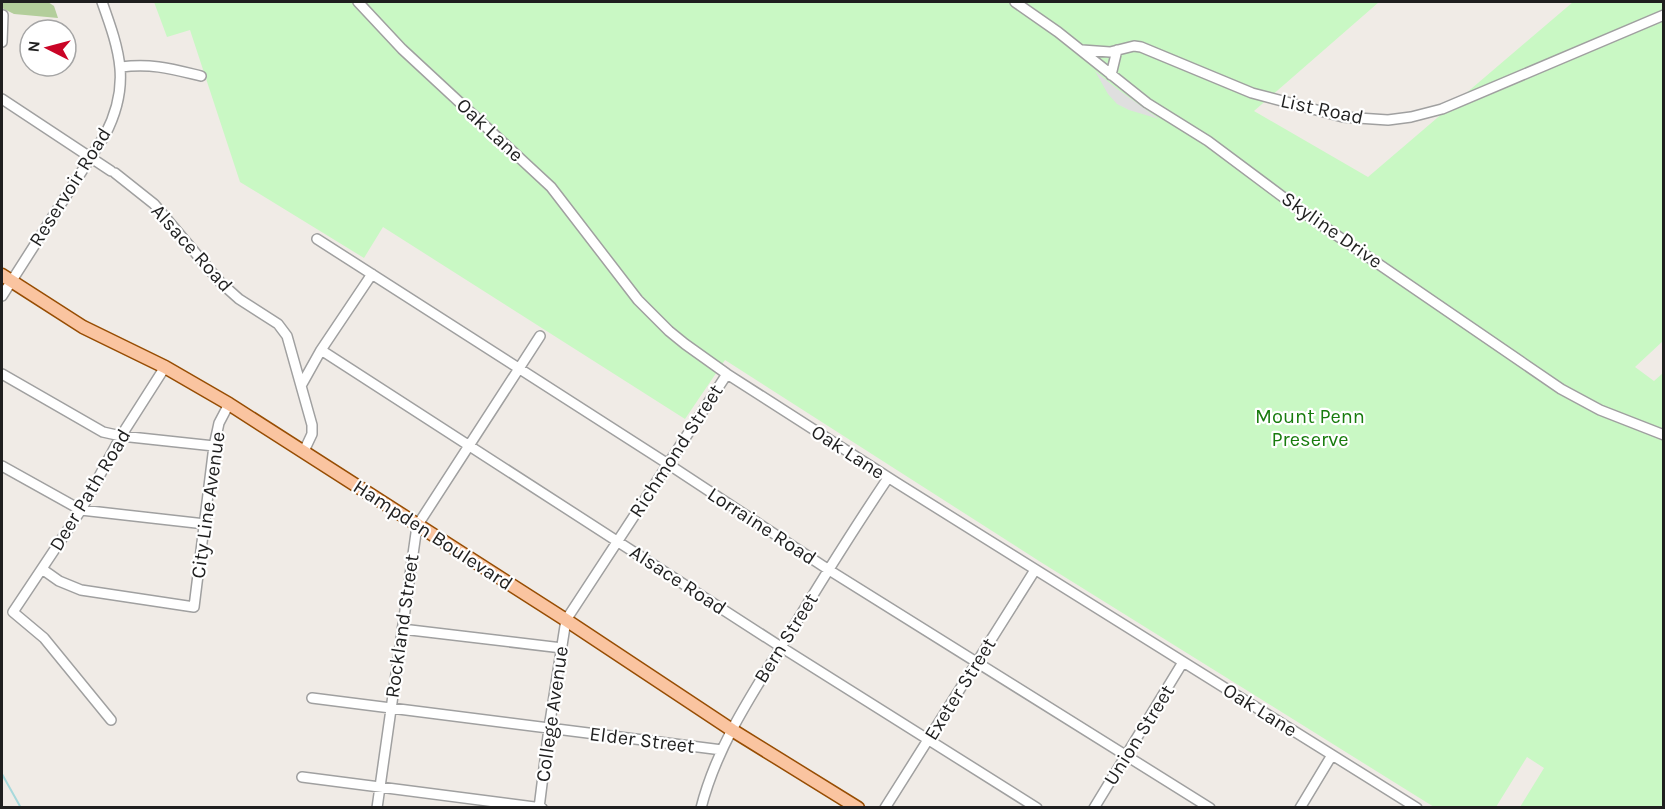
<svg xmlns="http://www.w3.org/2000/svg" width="1665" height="809" font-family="Karla,sans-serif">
	<rect width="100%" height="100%" fill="#f0ebe6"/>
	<path fill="#b3ce9b" d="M 2,2 L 48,2 L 54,6 L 58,18 L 14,14 L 2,8 Z"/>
	<path fill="#c9f8c4" d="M 154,2 L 1379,2 L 1254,111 L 1368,177 L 1573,2 L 1663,2 L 1663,341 L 1635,367 L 1654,381 L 1663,373 L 1663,807 L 1520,807 L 1544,768 L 1527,757 L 1496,807 L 1434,807 L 1039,561 L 725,360 L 685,419 L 383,227 L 364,258 L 240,182 L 190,30 L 167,37 Z"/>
	<path fill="#dfdfdf" d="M 1095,71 L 1116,88 L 1159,119 L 1129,110 L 1117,104 L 1108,94 Z"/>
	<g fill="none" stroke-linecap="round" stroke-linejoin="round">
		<path stroke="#a7d9dc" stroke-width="2" d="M 2,774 L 21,808"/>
		<defs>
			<path id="minor" d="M 358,2 L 402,49 L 551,187 L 638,300 L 669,331 L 685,344 L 727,374 L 897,483 L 1417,808
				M 1015,2 L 1058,32 L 1147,103 L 1208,141 L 1307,215 L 1561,389 L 1600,410 L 1664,435
				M 2,42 L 3,15
				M 1082,50 L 1110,52 L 1134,46 L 1141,47 L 1252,93 L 1343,117 L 1388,120 L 1411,117 L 1442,109 L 1664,15
				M 121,67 C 152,63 172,69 201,76
				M 1111,75 L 1117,50
				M 2,99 L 111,171
				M 115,173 L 154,204 L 220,282 L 239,299 L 278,324 L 287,336 L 312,425 L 312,434 L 304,451
				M 317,239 L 668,464 L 829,570 L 1210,808
				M 2,296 L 105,135 C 131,85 120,52 102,2
				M 321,350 L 781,647 L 1037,808
				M 2,374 L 103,432 L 121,436 L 214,446
				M 302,384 L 321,350 L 372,274
				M 2,466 L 81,510 L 205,524
				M 42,569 L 59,581 L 81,590 L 194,607 L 214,446 L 219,423 L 229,404
				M 402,629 L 562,648
				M 312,698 L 722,750
				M 111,720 L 44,638 L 13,612 L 81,510 L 121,436 L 165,367
				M 302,777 L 542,808
				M 377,808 L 417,526 L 540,336
				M 539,808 L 549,728 L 566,620 L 727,374
				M 701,808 C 717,745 754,691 788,636 C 820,583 853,530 888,478
				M 885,808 L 1035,570
				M 1094,808 L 1183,662
				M 1300,808 L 1332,755"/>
			<path id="major" d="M 2,275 L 83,327 L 165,367 L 229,404 L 566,620 L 732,730 L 858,808"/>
		</defs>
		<use href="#minor" stroke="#a0a0a0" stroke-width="12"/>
		<use href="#major" stroke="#974d03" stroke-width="15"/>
		<use href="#minor" stroke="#fff" stroke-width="9"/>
		<use href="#major" stroke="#fac4a0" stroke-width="12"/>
	</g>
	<g text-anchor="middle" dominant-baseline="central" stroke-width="4.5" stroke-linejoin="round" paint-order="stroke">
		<g font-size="20" fill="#1f1f1f" stroke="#fff">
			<text transform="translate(1322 109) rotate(12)">List Road</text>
			<text transform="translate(490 130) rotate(43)">Oak Lane</text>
			<text transform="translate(70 187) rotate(-58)">Reservoir Road</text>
			<text transform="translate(1332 230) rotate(35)">Skyline Drive</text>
			<text transform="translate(192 248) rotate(48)">Alsace Road</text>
			<text transform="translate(676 451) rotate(-57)">Richmond Street</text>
			<text transform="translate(848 452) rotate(33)">Oak Lane</text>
			<text transform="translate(90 490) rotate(-59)">Deer Path Road</text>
			<text transform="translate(208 505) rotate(-82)">City Line Avenue</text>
			<text transform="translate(762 526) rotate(33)">Lorraine Road</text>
			<text transform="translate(433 535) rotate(33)">Hampden Boulevard</text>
			<text transform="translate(678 580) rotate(33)">Alsace Road</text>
			<text transform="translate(402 626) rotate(-82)">Rockland Street</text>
			<text transform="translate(786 638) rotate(-58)">Bern Street</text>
			<text transform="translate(960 689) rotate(-58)">Exeter Street</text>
			<text transform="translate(1260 710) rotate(32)">Oak Lane</text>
			<text transform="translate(552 714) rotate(-82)">College Avenue</text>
			<text transform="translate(1139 735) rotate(-58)">Union Street</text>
			<text transform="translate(642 740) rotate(7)">Elder Street</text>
		</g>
		<g font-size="20" fill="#187c0e" stroke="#fff">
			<text x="1310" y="416">Mount Penn<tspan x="1310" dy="23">Preserve</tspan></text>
		</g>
	</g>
	<rect width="1665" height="809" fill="none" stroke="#1f1f1f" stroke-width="6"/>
	<g transform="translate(48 48) rotate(276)"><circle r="28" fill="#ffffff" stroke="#a5a5a5" stroke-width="1.5"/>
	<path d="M0-4.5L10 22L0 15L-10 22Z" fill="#ca0426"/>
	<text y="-9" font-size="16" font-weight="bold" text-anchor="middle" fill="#1f1f1f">N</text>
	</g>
</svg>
